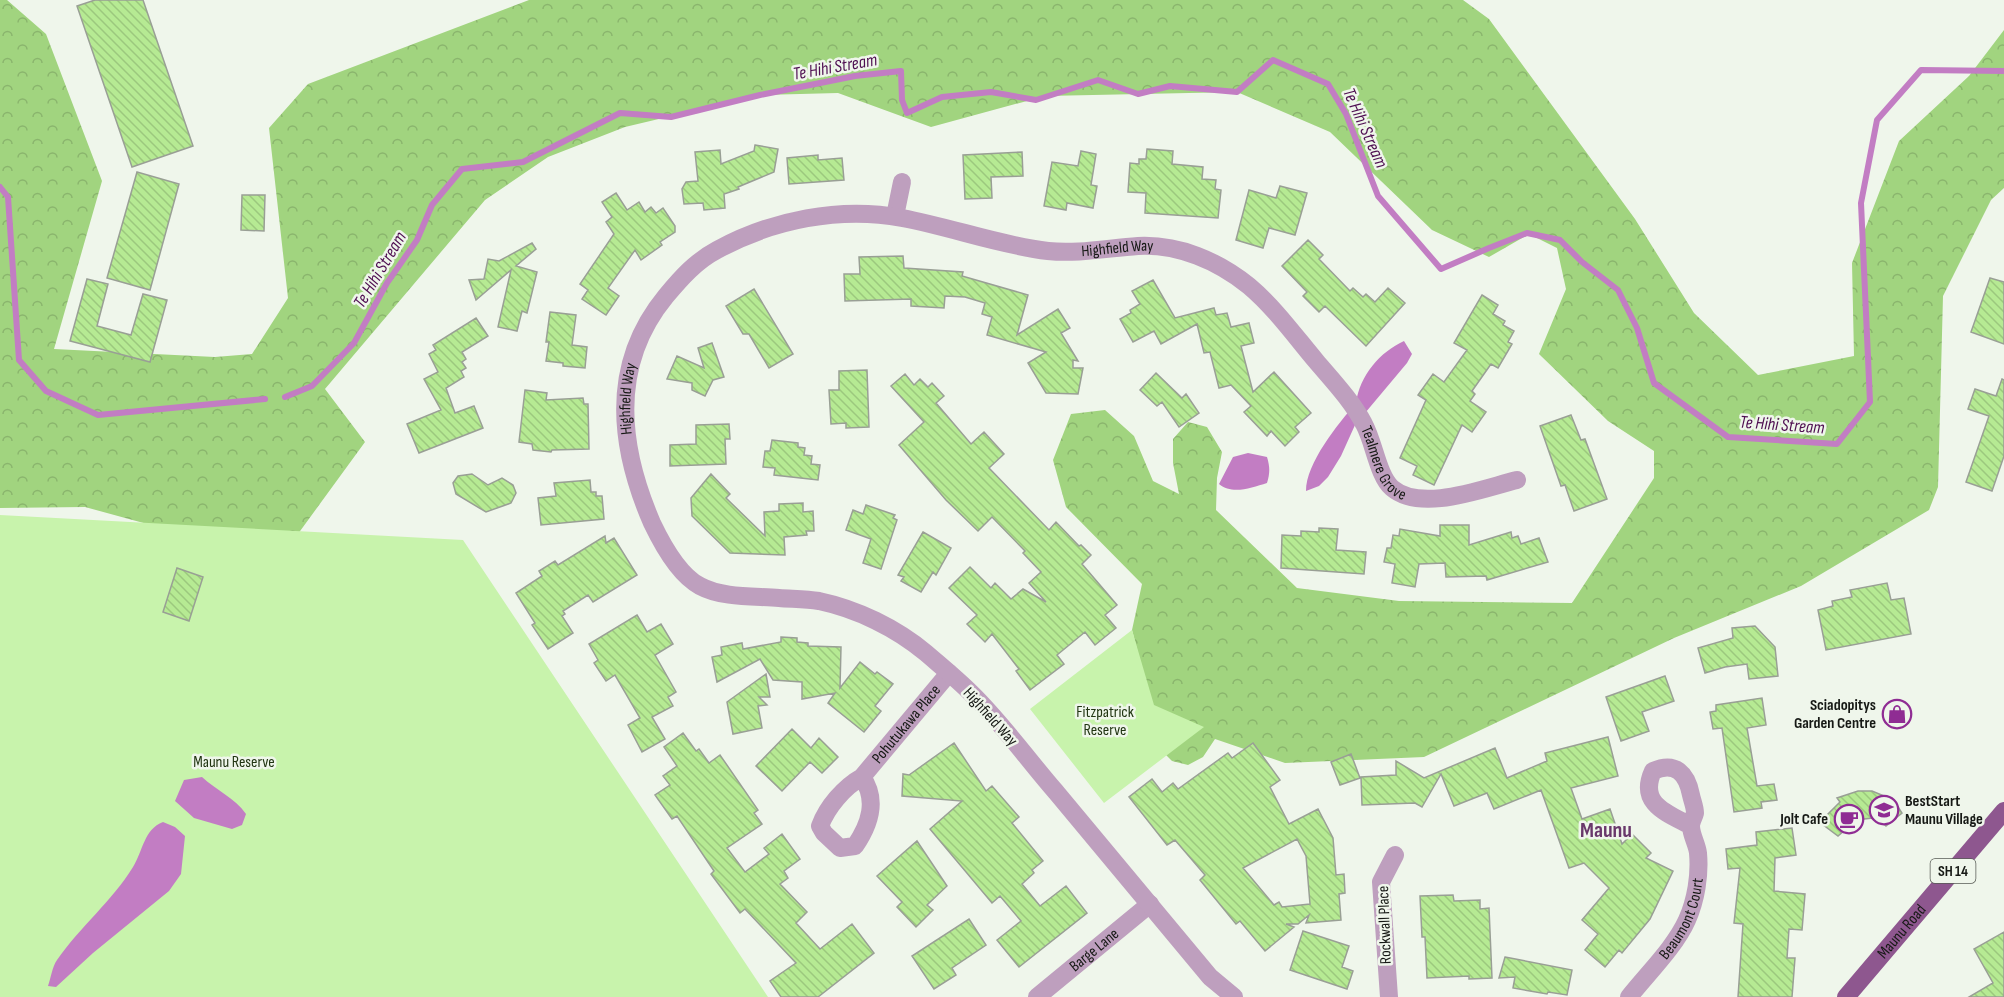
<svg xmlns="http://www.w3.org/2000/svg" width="2004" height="997" viewBox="0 0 2004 997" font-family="'Sofia Sans Condensed',sans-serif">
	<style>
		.forest { fill: url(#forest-crowns) }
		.park { fill: #c8f3ac }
		.water { fill: #c27dc3 }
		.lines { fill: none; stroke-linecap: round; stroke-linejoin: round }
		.stream { stroke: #c27dc3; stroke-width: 6 }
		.building { fill: url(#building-back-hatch); stroke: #999f95; stroke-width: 1.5; fill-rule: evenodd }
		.street { stroke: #be9fbe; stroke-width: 18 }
		.primary { stroke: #8e578f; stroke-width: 18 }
		.labels { text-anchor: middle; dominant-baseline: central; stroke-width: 5; stroke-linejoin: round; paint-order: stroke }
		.shield { fill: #eff6eb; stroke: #575b55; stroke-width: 1.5 }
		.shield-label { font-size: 15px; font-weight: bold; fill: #161915 }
		.street-label { font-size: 16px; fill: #161915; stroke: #eff6eb }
		.poi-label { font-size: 16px; font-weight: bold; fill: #161915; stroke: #eff6eb; text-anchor: end }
		.park-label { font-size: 16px; fill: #213512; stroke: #eff6eb }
		.water-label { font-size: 18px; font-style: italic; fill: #4e0e51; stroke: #eff6eb }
		.district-label { font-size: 22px; font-weight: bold; fill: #69386b; stroke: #eff6eb }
	</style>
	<defs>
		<pattern id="forest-crowns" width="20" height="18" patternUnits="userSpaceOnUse" patternTransform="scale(1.5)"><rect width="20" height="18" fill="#a1d47f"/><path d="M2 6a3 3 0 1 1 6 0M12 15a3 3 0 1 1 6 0" fill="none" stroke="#8ab56d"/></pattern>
		<pattern id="building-back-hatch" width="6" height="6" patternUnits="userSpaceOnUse" patternTransform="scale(1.5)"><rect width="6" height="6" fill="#b6ea93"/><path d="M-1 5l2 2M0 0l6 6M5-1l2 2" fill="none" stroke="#9cc87e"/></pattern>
	</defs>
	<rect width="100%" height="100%" fill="#eff6eb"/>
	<path class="forest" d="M0,0h7l39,34 56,147 -48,168 161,8 37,-3 36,-56 -19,-170 39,-44 221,-84h934l26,19 146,200 59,94 64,62 96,-19 -2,-93 47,-122 70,-65 35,-46v158l-13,12 -48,96 -5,191 -9,23 -128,76 -127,52 -250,119 -139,6 -70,-24 -12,18 -15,8 -16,-4 -8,-8 -32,-123 10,-46 -76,-77 -13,-47 18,-46 34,-4 29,26 19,45 26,13 -6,-31v-24l15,-17 19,5 15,25 -5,26 -1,32 81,78 102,13 173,2 82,-125v-27l-46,-30 -69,-67 27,-65 -9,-41 -28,-14 -40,23 -57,-27 -102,-98 -93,-40 -192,4 -114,31 -93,-34 -78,2 -135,32 -77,30 -63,43 -160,189 40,53 -78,107 -19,8 -183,-50 -85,1z"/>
	<path class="park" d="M0,515l463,25 305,457h-768z
		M1132,630l22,75 50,22 -100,76 -74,-94z"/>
	<path class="water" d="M1404,341l8,13 -5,9 -52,62 -14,31 -13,21 -9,9 -13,5c0,-28 32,-67 50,-88 4,-28 24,-51 48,-62z
		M1248,453l19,4c3,10 3,16 0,26 -16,5 -35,12 -48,1l14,-27z
		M202,777c14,13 33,21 44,37l-4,11 -10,4 -38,-11 -19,-17 9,-21z
		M163,822l12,5 10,9 -4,38 -12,17 -76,62 -37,34 -8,-1c3,-8 4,-19 9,-26 23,-33 55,-59 76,-93 10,-16 11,-38 30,-45z"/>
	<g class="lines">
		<path class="stream" d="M0,187l8,10 11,163 27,31 52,24 167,-16
			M285,397l27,-11 42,-43 33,-60 30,-43 15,-35 30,-36 61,-7 97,-49 51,4 89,-22 95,-19 46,-5 1,29 5,13 35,-16 49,-5 45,8 62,-20 40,14 32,-8 67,6 36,-32 55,24 18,30 32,82 63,73 48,-21 38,-15 33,7 22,22 36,28 19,38 17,55 74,54 109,7 33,-42 -9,-199 16,-83 44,-50 83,1"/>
	</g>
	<path class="building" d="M95,0h48l50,146 -61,21 -55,-161z
		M755,145l23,4 -4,23 -36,15 1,2 -15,5 1,14 -21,2 -1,-7 -19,1 -2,-15 4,-7 12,-1 -3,-29 25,-2 1,14 33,-13z
		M1147,149l26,2 -1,13 31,3 -1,12 14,1 -1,9 6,1 -3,28 -73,-5 1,-20 -18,-1 2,-29 9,1v-5h7z
		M1081,151l15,3 -5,31 6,1 -4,22 -26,-5 -1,7 -22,-4 8,-44 26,4z
		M1022,152l1,24 -32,1 1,21 -27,1 -2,-44z
		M818,155v5l24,-2 2,22 -55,4 -2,-26z
		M137,172l42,12 -29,106 -43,-12z
		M1280,186l27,7 -12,42 -26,-7 -6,20 -27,-8 13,-50 27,8z
		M616,193l11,17 12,-8 6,10 6,-5 5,6 7,-5 12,18v6l-15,10 2,3 -21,15 -6,-10 -27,38 11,8 -13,19 -24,-16 6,-9 -8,-6 34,-50 -8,-12 6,-5 -10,-15z
		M242,195h23l-1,36 -23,-1z
		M1308,240l15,15 -4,4 31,32 3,-3 10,9 3,-3 9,8 13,-14 17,15 -39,43 -41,-40 -6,6 -16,-16 4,-4 -25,-26z
		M532,243l4,6 -20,17 21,6 -10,41 -5,-2 -5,20 -19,-4 13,-57 -35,30 -7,-20 15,-1 4,-20 11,2z
		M903,256l1,12 59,4 -1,4 66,19 -11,40 41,-26 12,19 -9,5 17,28 -5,-1v8h10l-5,26 -32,-1 -18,-30 18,-11 -59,-17 5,-18 -10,-3 3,-11 -20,-6 -20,-1 -1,12 -33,-2v-7l-66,2 -1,-27h16l-1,-17z
		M1990,278l14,4v62l-33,-12z
		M87,279l21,5 -11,42 34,9 12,-41 24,6 -17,62 -80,-21z
		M1153,280l22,38 39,-10 2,7 11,-2 4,14 18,-4 5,20 -13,3 12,46 21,-20 37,41 -16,14 4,5 -14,14 -14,-15 -4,5 -23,-24 7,-6 -20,-21 -12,3 -9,-36 -6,1 -7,-29 -36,20 -7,-13 -21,11 -13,-23 11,-6 -1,-3 10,-6 -8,-13z
		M754,289l39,65 -24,14 -20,-34h-6l-17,-28z
		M1482,295l16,10 -5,9 12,7 -2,4 11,6 -6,11 4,2 -14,24 -7,-4 -19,27 3,3 -5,7 16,11 -14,20 -10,-7 -28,60 -21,-10 4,-9 -17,-8 26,-58 -8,-5 15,-21 11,8 23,-32 -13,-7z
		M550,312l26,3 -4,30 15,2 -2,21 -22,-2v-3l-17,-2 3,-19h-3z
		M476,318l12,18 -26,16 4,7 -4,3 4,6 -5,3 3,6 -18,11 9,25 19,-7 9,22 -64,25 -12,-29 34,-14 -17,-31 14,-7 -9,-18 7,-4 -3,-5z
		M712,343l12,34 -11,3 -8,16 -13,-6v-7l-25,-4 10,-23 27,12 -6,-20z
		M867,370l2,57 -23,1v-5l-15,1 -2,-34h10v-19z
		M1156,373l26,25 4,-4 13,19 -20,14 -17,-25 -5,4 -17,-16z
		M905,374l9,11 6,-6 8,8 4,-4 12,13 -8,7 35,41 13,-12 20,22 -15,14 60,62 7,-8 23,24 2,-1 10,10 -9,9 35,41 -12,10 11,13 -21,17 -10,-13 -28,23 7,9 -34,26 -14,-19 3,-2 -27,-35 -7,8 -18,-18 10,-9 -28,-27 21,-21 21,21 4,-5 16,16 12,-10 23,13 -17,-19 12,-11 -18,-19 2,-2 -33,-34 -14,14 -32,-31 -47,-55 25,-23 -33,-36z
		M2002,379l2,1v76l-12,35 -26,-9 23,-66 -21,-7 7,-20 21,7z
		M525,390l22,3 -1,7 37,-2 1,6h4l1,45 -37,1 -1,2 -18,-2 -1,-6 -13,-2z
		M1571,415l10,25 4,-1 22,60 -33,12 -9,-26 -4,1 -21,-60z
		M729,424l1,15h-5l1,25 -56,2v-21l26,-1v-19z
		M772,440l26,3v4l7,1 -1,7 8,1 -1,8 9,1 -2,15 -44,-5 1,-7 -12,-1 2,-16h5z
		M472,474l16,11 14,-7 11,7 3,8 -5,10 -25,9 -30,-18 -3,-11 5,-7z
		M711,474l19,20 -4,4 39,38 -1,-24 15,-1v-7l24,-1v9l10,-1 1,20h-8l1,4 -23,2 1,18 -55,-2 -38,-37 -1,-18z
		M590,480l1,12h5v4h6l2,23 -63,6 -3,-27 18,-2 -2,-13z
		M866,505l29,10 -2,3 4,2 -16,49 -18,-6 8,-24 -25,-9 7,-20 10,4z
		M1440,525h29v20l42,-13 1,6 6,-2 3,8 18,-6 9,24 -61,18 -1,-4 -40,1 -1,-14 -26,1 -4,23 -23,-4 3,-19 -11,-2 3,-14h4l2,-13 6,1 1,-7 40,7z
		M1319,528l19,1 -2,21 30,2 -2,22 -83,-6 1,-33 19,1v-5l18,1z
		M923,532l28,16 -15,27 -3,-3 -12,20 -20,-11 3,-4 -6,-2z
		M605,536l1,7 8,-5 23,37 -44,27 -5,-7 -25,16 2,3 -3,2 11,17 -25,16 -16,-24 3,-2 -19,-30 26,-17 -3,-5 16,-10 3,4z
		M177,568l26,9 -14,44 -26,-9z
		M1887,583l4,17 13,-2 7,36 -85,16 -8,-40 15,-4 -1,-5 20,-4 -2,-7z
		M637,615l10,17 14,-8 12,20 -18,11 21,37 -8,5 5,9 -21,11 13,22 -23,13 -14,-27 12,-7 -25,-43 -9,6 -12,-18 4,-3 -9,-16z
		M1755,626l20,21 3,29 -29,3 -2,-15 -22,3 -20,6 -7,-25 35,-10 -1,-10z
		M781,637l16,1v4l11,1v3l33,1 -1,41 20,-26 15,12 2,-2 16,12 -18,22 6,5 -17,21 -36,-29 7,-10 -33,6v-17l-29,-2 -13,-21 -43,23 -5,-25 10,-2 -1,-8 21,-4 1,6 38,-7z
		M766,674l4,23h-11l8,8 -9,1 4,22 -29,6 -6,-32z
		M1665,676l9,25 -32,11 7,19 -28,10 -15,-44z
		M1762,698l4,27 -19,3 10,58 17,-2 3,16 -16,2 1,6 -28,4 -12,-84 -9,1 -3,-17 6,-1v-6z
		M792,729l19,19 8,-10 19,19 -16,16 -12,-11 -28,29 -26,-25z
		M683,733l13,18 3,-2 10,14 11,-8 38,55 -4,3 8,11 -35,24 18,24 24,-18 -5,-6 18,-14 18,25 -16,12 4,7 -8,6 27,28 -11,11 24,26 32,-25 22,29 -56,44h-37l-11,-16 26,-18 -51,-54 -5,4 -29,-39 3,-3 -37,-55 -5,3 -17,-24 15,-10 -7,-9 14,-10 -13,-19z
		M1608,737l10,39 -47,12 11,31 28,-10 12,35 10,-10 19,19 -5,5 27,13 -23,48 -28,34 -3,-3 -14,17 -20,-17 13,-16 -16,-14 27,-32 -25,-25 -15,5 -28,-78 -47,19 -7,-16 -33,13 -13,-32 -19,33 -7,-4 -53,2 -1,-28 35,-2v-14l28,17 71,-30 12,30 40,-17 -2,-8z
		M954,743l32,48 6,-5 27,31 -7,6 31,38 -11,9 2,3 -12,11 18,22 26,-20 21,27 -68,54 -22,-27 24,-19 -21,-25 -8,7 -62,-74 32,-28 -60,-5 1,-22 6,1z
		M1253,743l27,37 -10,7 19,37 29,-15 15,29 3,37 8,-1 1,19 -6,1 2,26 -35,3 3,-8 -11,9h-12l8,3 -29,24 -25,-30 -4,3 -36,-44 5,-5 -30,-35 -8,5 -38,-48 23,-18 10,13 11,-9 5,6 50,-36 4,5zM1297,839l9,17 4,48 -28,3 -3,-5 -5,3 -31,-37z
		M1351,754l9,24 -20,7 -9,-23z
		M1858,791h14l12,5 11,6 7,11 -16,13 -5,-5 -8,-3 -9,1 -11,4 -15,13 -16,-12 5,-9 13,-13 -3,-4z
		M1792,828l4,27 -21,3 -1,33 31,3 -3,36 -13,-1 -2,29h8l-3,39h-54l5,-73 -9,-1 6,-55 -12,1 -2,-20 31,-4 -1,-13z
		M917,841l30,45 -20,19 6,5 -17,17 -19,-20 5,-5 -25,-26z
		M1453,895l1,6 26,-1v9l9,-1 3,70 -23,1v-3l-42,2 -2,-41h-3l-2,-41z
		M969,919l17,26 -34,23 4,7 -22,14 -22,-33z
		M1303,931l46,15 -7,21 11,4 -6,18 -57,-19z
		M2004,932v65h-35l24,-14 -19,-34z
		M1505,957l67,13 -5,25 -19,-3 -1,2 -34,-6 2,-11 -16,1z"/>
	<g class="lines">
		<g class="street">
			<path d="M895,216l7,-34"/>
			<path id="s1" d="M862,777c16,23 8,47 -7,69l-15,2 -16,-15 -4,-7c7,-19 24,-39 42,-49l87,-104"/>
			<path id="s2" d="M1037,997l113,-93"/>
			<path id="s3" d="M1234,997l-24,-20c-51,-62 -103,-123 -154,-185 -28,-32 -54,-69 -85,-99 -14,-14 -30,-27 -45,-40 -30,-25 -69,-44 -107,-52 -13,-2 -27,-2 -40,-3 -25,-2 -57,0 -79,-12 -21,-11 -38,-42 -48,-63 -33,-76 -43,-158 14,-227 15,-18 30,-35 51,-46 55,-30 123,-44 185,-32 49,9 96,27 146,33 30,3 60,-3 90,-5 41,-2 80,15 111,40 25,21 46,50 67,75 17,20 36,40 48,63 10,18 14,52 28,64 29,25 92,0 125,-8"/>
			<path d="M1389,997l-8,-115 14,-27"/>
			<path id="s4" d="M1629,997c18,-23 46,-50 58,-77 9,-20 13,-45 11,-67 -1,-9 -7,-18 -7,-27 0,-4 3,-9 4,-13 0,-6 -3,-13 -4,-18 -4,-21 -15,-34 -38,-24 -15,33 14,42 38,55"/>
		</g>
		<path class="primary" id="s5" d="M1846,997l158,-186"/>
	</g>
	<defs>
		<g id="shop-ring" transform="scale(1.5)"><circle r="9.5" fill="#eff6eb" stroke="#8f2c93" stroke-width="1.5"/><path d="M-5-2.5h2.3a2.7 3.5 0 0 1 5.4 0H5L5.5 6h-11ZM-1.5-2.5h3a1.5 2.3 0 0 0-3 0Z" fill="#8f2c93"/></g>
		<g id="school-ring" transform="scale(1.5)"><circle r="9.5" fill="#eff6eb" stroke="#8f2c93" stroke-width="1.5"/><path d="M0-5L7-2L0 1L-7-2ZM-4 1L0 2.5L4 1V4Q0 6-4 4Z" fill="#8f2c93"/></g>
		<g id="cafe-ring" transform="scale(1.5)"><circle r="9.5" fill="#eff6eb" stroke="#8f2c93" stroke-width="1.5"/><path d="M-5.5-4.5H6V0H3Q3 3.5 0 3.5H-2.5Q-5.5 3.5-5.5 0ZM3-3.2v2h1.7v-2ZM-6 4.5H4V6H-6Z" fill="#8f2c93"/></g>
	</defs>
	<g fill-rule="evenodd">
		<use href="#shop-ring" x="1897" y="714"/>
		<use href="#school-ring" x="1884" y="810"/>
		<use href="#cafe-ring" x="1849" y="819"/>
	</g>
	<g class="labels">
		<rect class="shield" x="1930.5" y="859" width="45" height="24" rx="4.5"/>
		<g class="shield-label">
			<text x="1953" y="871">SH 14</text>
		</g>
		<g class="street-label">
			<text stroke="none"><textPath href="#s3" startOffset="1504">Highfield Way</textPath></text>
			<text stroke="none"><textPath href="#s3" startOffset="912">Highfield Way</textPath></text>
			<text stroke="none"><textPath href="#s3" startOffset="1870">Tealmere Grove</textPath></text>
			<text transform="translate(990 717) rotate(48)">Highfield Way</text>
			<text stroke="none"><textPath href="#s1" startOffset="254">Pohutukawa Place</textPath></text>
			<text stroke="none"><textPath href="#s4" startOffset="96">Beaumont Court</textPath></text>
			<text transform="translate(1385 925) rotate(-92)">Rockwall Place</text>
			<text stroke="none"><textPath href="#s5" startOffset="86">Maunu Road</textPath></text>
			<text stroke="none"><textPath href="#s2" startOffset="74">Barge Lane</textPath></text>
		</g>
		<g class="poi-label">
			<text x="1876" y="705">Sciadopitys<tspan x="1876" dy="18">Garden Centre</tspan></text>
			<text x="1905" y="801" text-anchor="start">BestStart<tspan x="1905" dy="18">Maunu Village</tspan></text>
			<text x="1828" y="819">Jolt Cafe</text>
		</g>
		<g class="park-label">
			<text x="1105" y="712">Fitzpatrick<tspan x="1105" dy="18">Reserve</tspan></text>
			<text x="234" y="762">Maunu Reserve</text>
		</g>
		<g class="water-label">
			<text transform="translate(835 67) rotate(-10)">Te Hihi Stream</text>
			<text transform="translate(1365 128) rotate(66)">Te Hihi Stream</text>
			<text transform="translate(380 270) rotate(-59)">Te Hihi Stream</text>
			<text transform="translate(1782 425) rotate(4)">Te Hihi Stream</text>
		</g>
		<g class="district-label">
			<text x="1606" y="830">Maunu</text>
		</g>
	</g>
</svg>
